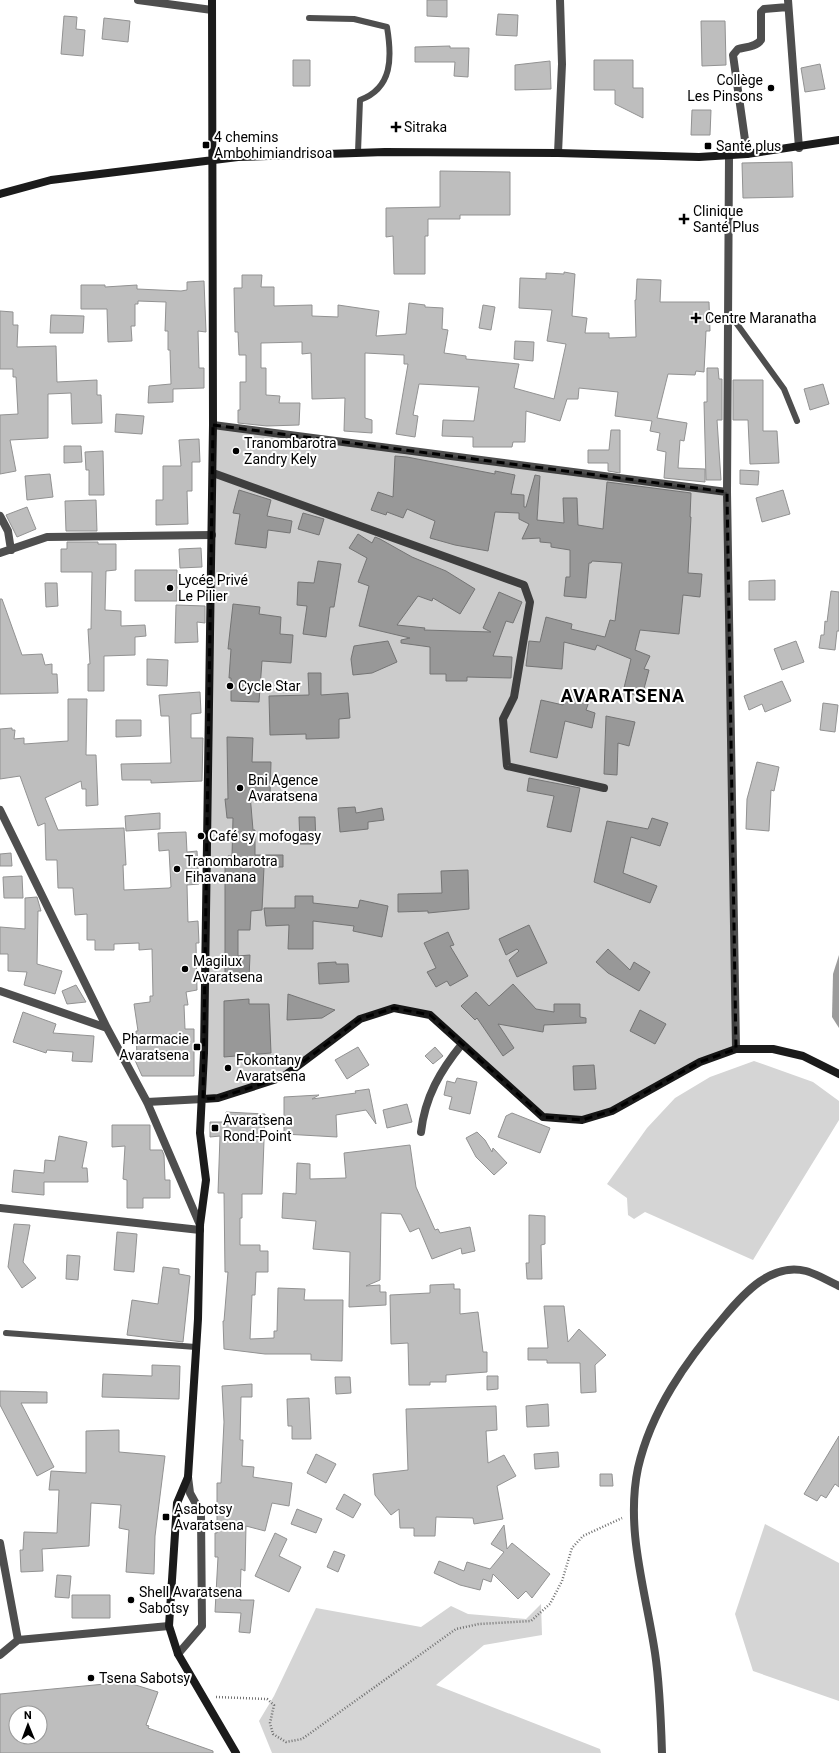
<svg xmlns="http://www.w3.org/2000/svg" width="839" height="1753" viewBox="0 0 839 1753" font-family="Roboto,sans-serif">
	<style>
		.green { fill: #d5d5d5 }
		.water { fill: #9c9c9c }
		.building { fill: #bebebe; stroke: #929292; fill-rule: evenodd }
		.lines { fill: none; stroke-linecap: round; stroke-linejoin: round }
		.path { stroke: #707070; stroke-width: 2.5; stroke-dasharray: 1 2; stroke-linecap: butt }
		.lane { stroke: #4e4e4e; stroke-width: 6 }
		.street { stroke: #4e4e4e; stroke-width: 8 }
		.secondary { stroke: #1b1b1b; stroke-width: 8 }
		.marked { fill: #000; fill-opacity: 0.2; stroke: #000; stroke-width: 3; stroke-dasharray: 8 5; stroke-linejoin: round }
		.poi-dot { fill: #000; stroke: #fff; stroke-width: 1.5 }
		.labels { text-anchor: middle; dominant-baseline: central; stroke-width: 4; stroke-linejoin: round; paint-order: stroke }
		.poi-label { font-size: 14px; fill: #000; stroke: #fff; text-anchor: start }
		.district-label { font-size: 18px; font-weight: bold; letter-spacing: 1px; fill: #000; stroke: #fff }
	</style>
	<rect width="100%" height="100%" fill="#fff"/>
	<path class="green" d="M754,1061l59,21 26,19v19l-86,140 -108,-48 -11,7 -6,-4 -1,-17 -20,-14 40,-56 28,-30 35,-21z
		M765,1524l74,39v138l-86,-30 -18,-57z
		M541,1604l1,31 -58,10 -48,40 164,64 1,4h-329l-13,-32 15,-25 42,-88 105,19 30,-21 17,8 58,5z"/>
	<path class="water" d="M839,955v73l-7,-11 1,-43z"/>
	<path class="building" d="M427,0h20v17l-20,-1z
		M498,14l20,1 -1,21 -21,-1z
		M64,16l13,1 -1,12 9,1 -2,26 -22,-2z
		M104,18l26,3 -2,21 -26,-3z
		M701,21h24l1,44 -24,1z
		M450,46v2h19l-1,29 -14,-1 1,-14h-40v-15z
		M293,60h17v26h-17z
		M594,60h39v28h10v30l-28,-14v-14h-21z
		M550,61l1,28 -36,1v-25z
		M820,64l5,25 -20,3 -4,-24z
		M692,110h19l-1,25h-19z
		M792,162l1,35 -50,1 -1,-35z
		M440,171l70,1v43h-50v4h-32v17h-3v38h-31l-1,-38 -7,1v-29l54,-1z
		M564,272l11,2 -3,42 15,2 -2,15h24v5l27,-1 -1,-37h1l1,-21 24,1 -1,22h49l1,29h-4l-2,41 -8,-1 -1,4 -27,-1 -11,44 30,5 -3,18 -4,-1 -2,28 27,1v13l-41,-4 2,-26 -9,-2 3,-17 -10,-2 2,-10 -37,-5 3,-24 -39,-4 -1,11h-11l-7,22 -34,-10 -1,31h-12l-1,5h-39v-10l-31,-1 1,-16 31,1 5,-34 -60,-3 -6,31 5,1 -3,21 -19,-3 12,-70h-4v-9l-39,-2v65l7,2v13l-28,-2 1,-33 -33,1 -1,-46 -9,1v-12l-41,1v25h5v27l14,1 -1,7h21l-1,22 -32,1 -29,-3v-13h2v-28h6v-27h-7l-1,-23h-3l-1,-44h8v-13h20l-1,12h13v19l38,-1v11l26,1v-12l41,6 -3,25 30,-2 3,-31 16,2v2l18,1 -1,21 6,1 -4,23 22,3v3l53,5 -5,24 40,11 12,-55 -19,-3 5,-31 -33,-2 1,-30 26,1v-6l18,1z
		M204,281l2,51 -8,-1 1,37h5v20l-31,1v13l-25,1 1,-17 22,-2 -1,-34h-2v-19h-3l1,-29 -28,-1v3h-3v22h-4l1,15 -24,1 -1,-33h-26v-24h24v2l32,-2v4l44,2 6,-1v-8z
		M483,305l12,2 -4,23 -12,-2z
		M0,311l13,1v13h5l-1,22 39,-1 1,36 40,-2v15h4l1,28 -30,1 -1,-31 -23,1v44l-38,2 6,31 -16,3v-59l18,-1 -2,-37h-3v-8h-13z
		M51,315l33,1 -1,17h-33z
		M515,341l19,1 -1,19 -19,-2z
		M707,368h11l1,11h3v41h-5l4,60h-15l-2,-78h3z
		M733,380h30v51h14l2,32 -29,1 -2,-44h-15z
		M823,384l6,20 -19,6 -6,-21z
		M116,414l28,2 -2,18 -27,-2z
		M611,430h9v43l-12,-2v-8h-20v-13h21z
		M199,439l1,23h-8v29h-5l1,33 -32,1v-25h7v-34h18l-2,-26z
		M64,446h17l1,16 -18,1z
		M103,451l1,44h-15v-25h-3l-1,-18z
		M395,456l12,1 88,17v-3l20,4 -4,19 13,1v12h2l9,-32 5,1 -3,44 27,3 -1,-25h14l1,27 25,4 4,-47 84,11 -1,24h1l-3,56 14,1 -2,23 -17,-2 -4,39 -39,-4 -5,20 15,6 -6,13 5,1 -7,26 -19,-4 8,-33 -34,-14 -2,5 -31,-8 -2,27 -36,-3 3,-25 11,1 6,-25 26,7 -1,5 34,8 5,-17 5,1 7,-58 -30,-2 -1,2h-2l-3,35 -22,-2 2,-19h4v-27l-19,-3v-4l-11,-1v-4l-18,1 7,-15 -10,-5v-6l-24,-1 -7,39 -33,-6 -25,-7 5,-17 -28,-12 -4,9 -16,-6 -1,3 -15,-5 7,-18 15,5z
		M740,470l19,1 -1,14 -18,-1z
		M50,474l3,23 -26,3 -2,-24z
		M239,490l32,10 -4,16 25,5 -2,12 -22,-3 -2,18 -31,-4 5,-30 -7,-1z
		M783,490l7,24 -28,8 -6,-24z
		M96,500l1,31h-31l-1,-30z
		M27,507l9,22 -19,8 -11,-22z
		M303,513l21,6 -5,16 -21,-6z
		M358,534l14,9 3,-6 5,2 32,18 34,14 29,18 -15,25 -27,-16 -1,3 -14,-5 -21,29 28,3 -1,2 67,2 -8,-4 16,-36 23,10 -9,21 -7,-2 -13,35 19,1 -1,21 -44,-1v4h-21v-7h-16v-27l-29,-4v-3l9,-2 -51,-12 10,-40 -11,-4 9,-24 -18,-10z
		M67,542h31v2h18v26l-10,1 -1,39 16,1v15l24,-1 1,11 -11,1v18l-31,1v35h-16v-27h2l-2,-35h3l1,-57h-31v-23h6z
		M201,548l1,19 -22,1 -1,-19z
		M318,561l23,3 -7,43h-4l-4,30 -23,-3 4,-28 -10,-1 1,-23 16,1z
		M135,570h42v31h-42z
		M775,580v20h-26v-19z
		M45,583h12l1,23 -12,1z
		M831,591l8,1v39h-2l-2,19 -16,-2 2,-13h3l1,-14 2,1z
		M0,599h2l20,56 20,-1 3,11 7,-1v10h5l1,19 -58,1z
		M233,604l27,3 -1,7 22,3 -1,17 13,1 -2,28 -29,-2 -3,41 -28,-1v-23h-2l2,-29h-3z
		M176,605l29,1v17l-8,-1 1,20 -23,1z
		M388,641l9,21 -25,11 -19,2 -2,-16 3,-13z
		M796,641l8,21 -22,8 -8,-21z
		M147,659l21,1 -1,26 -20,-1z
		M308,673h13v22l27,-2 2,25 -11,1v19l-33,1v-5l-36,1 -1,-39 40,-1z
		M782,681l9,20 -26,11 -3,-8 -13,6 -5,-14z
		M568,689l23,7 -5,14 9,3 -3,15 -27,-7 -8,37 -27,-6 11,-52 22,5z
		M200,692l1,21 -10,1v24h12l-1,43 -51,2v-3h-29l-1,-16 50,-1 -2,-47h-8l-2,-21z
		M68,699h19l-1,56h10l2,50 -12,1v-17h-4l-1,-8 -36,17 13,32 66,-2 2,37h-3l1,25 45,-2 2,-1 -2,-37 -10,1 -1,-18 28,-1 1,20 10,-1 2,33 -12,1 1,37 10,-1 1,22h-3l1,47 -11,2 2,13h-4l1,24h9v47h-52l-8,-18 3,-2 -1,-25h2l-4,-27 16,-2v-6h3l-1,-47 -13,1v-7l-25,1v6h-19v-10h-8v-26l-12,1 -2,-27h-15l-1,-28h-11l-1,-37 -7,3 -18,-50 -20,3v-50l12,-1v2h3l-1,9 10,-1v6l44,-3z
		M823,703l15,2 -3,27 -15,-2z
		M606,716l29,6 -6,24 -11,-3 -1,32 -13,-1z
		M116,720h25v16l-25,1z
		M227,737l26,1 -1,24h19l-1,32h-20l3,36h2v25h28v12h-19l-2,43 -11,1 -1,19h-12v26l12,-1 -1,23 -24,5v-116h3v-11h4l1,-38h-6l-2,-19h3z
		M757,762l22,5 -5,24 -3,-1 -2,41 -23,-2 1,-30z
		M529,778l51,10 -9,44 -24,-5 7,-31 -27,-5z
		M355,807l1,6 26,-5 2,12 -16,2v7l-28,3 -2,-24z
		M160,813v16l-34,2 -1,-15z
		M299,817h16l1,27h-16z
		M652,818l16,5 -8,23 -29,-9 -8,36 34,13 -7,17 -56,-21 13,-61 41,8z
		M11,853l1,13h-12v-12z
		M468,870l1,39 -41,4v-2l-30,1v-18l44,-1 -1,-22z
		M22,876l1,22h-19l-1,-21z
		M295,896h18v7l45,5 2,-8 28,6 -6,31 -29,-6 1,-5 -41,-5v28h-25l1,-24 -23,1 -2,-18h31z
		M37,897l4,14h-3l-1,53 25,7 -7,23 -31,-9 3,-13 -19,-1v-17h-8v-27l25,2v-31z
		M529,925l18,38 -30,14 -8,-17 10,-9 -2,-2 -11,6 -7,-16z
		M448,932l6,13 -4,1 18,30 -18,10 -3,-5 -11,6 -9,-15 9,-4 -12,-25z
		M608,949l22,21 4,-8 16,10 -11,19 -31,-18 -12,-11z
		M336,962v2h12l1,18 -30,2 -1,-21z
		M513,984l23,25 18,3v-8h26v13l6,1v5l-42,2 -1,7 -45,-8 16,24 -11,8 -26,-38 -2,2 -14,-14 15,-14 13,14z
		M76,985l10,17 -19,2 -5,-13z
		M288,994l47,16 -13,8 -35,2z
		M249,999v5h20l2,49 -47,4v-56z
		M640,1010l26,14 -11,20 -25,-13z
		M23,1012l33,12 -3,9 41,3 -2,26 -20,-1 1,-9 -26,-2 -1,3 -33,-11z
		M358,1047l11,18 -22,14 -12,-19z
		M435,1047l8,9 -10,8 -8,-8z
		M594,1065l2,24 -22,1 -1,-24z
		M457,1078l20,4 -7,32 -21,-5 3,-12 -8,-2 3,-14 8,2z
		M369,1089l7,35 -10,-14 -30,5 1,22 -53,-3v-37l35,-2 -7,4 44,-6 -1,-2z
		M407,1104l5,18 -25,6 -4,-18z
		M226,1112l39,2 -3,80h-20v24h-2v27h20v6h8v21h-12l-1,23h-3l-2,44 24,-1v-7h3l1,-43 27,1 -1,11h39l-1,61 -31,-1v-6h-46l-41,-5 -1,-28h1l4,-49h-3l-1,-79h-6l2,-57 -10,1v-15h15z
		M512,1113l38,15 -10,25 -42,-16 8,-21z
		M112,1125h38v25h12l2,5 1,25h5v18h-27v10h-16v-28l-4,-1 2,-33 -13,1z
		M477,1132l8,8 7,12 1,-4 14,15 -13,12 -18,-18 -10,-19z
		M59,1136l28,6 -5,26h5l1,14h-44v13l-32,-3 2,-22 30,3 1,-13 10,1z
		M410,1145l6,42 19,43 3,-1 2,4 30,-6 5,24 -13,3 -1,-6 -29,11 -13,-31 -9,4 -9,-18 -20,-1 -1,67 -14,6 14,-1v7h6v13l-37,2 1,-55 -37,-3 3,-28 -34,-3 1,-25 13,1 1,-31 13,1v15l36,-1 -2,-25z
		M529,1215l16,1v28l-4,1 1,34h-15l-1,-16h3z
		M14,1224l16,1 -7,37 13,16 -14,10 -14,-21z
		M117,1232l20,2 -3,38 -20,-2z
		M67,1255l13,1 -2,24 -12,-1z
		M163,1267l16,2v5l11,2 -7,66 -56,-7 5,-35 26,4z
		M454,1284v5h6v25l18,-2 5,40h4v20l-41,3v7h-16v3h-21l-1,-42 -17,1 -1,-49 40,-2v-8z
		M544,1306h20l4,36 11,-13 27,26 -11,10 1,27 -15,1 -1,-30h-33v-3h-19v-12h20z
		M152,1365l28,1 -1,33 -77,-2 1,-23 49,2z
		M487,1376h11v13l-11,1z
		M335,1377h15l1,16 -15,1z
		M252,1384v13h-11l-1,43h3l-1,26 12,1 -1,10 39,6 -3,23 -17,-3 -7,28 -19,-5 -1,45 -4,-2 -1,31h14l-4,33 -11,-1 2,-19 -26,-1 3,-55h-3v-24h2v-50h4l3,-61 -2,-36z
		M0,1391l47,1v11h-26l33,64 -17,9 -37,-71z
		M309,1398l2,41h-19v-13h-4l-1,-27z
		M548,1404l1,22 -22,1 -1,-21z
		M496,1406l1,24 -11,1 2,32 16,-8 12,21 -19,10 6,33 -29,5 -1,-6 -37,-1 -1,19h-21v-8h-14l-1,-19 -8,6 -16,-20 -2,-21 35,-4 -2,-61z
		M119,1430v22l46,4 -10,80 -1,38 -28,-2 3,-42 -10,-2 2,-23 -30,-2 -2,43 -47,3 1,22 -22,1 -1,-22h3l1,-18 33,1 2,-43h-10l2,-19 35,2v-42z
		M839,1436v51l-4,-3 -9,14 -5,-3 -4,6 -13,-7z
		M558,1452l1,15 -24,2 -1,-15z
		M316,1454l20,10 -10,19 -19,-10z
		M600,1474h12l1,12h-13z
		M344,1494l17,10 -8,14 -17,-9z
		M297,1509l25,10 -6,14 -25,-9z
		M504,1525l3,24 5,-6 38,31 -18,24 -6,-7 -8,8 -25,-25 -2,8 -8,-3 -3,11 -20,-5 -26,-12 5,-12 25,10 3,-9 23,7 14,-17 -13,-8z
		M275,1533l12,6 -8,17 22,11 -12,25 -34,-16z
		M334,1551l11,4 -7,17 -11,-5z
		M57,1575l14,1 -2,22 -14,-1z
		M72,1595h38v23h-38z
		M126,1682l32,10 -12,33 3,1 -1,2 65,23v2h-213v-59zM16,1713h24v24h-24z"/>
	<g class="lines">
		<path class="path" d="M216,1697l51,2 7,6 -4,18 3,11 13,8 16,-3 154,-110 23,-5 52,-3 19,-17 12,-23 10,-33 11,-12 39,-18"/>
		<path class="lane" d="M309,18l45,1 33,8c5,30 6,61 -27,73l-2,52
			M729,313l55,76 13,32
			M6,1333l190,14"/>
		<path class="street" d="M138,0l74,10
			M788,0l11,148
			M558,153l4,-89 -2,-64
			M747,154l-14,-99 5,-6c7,-2 18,-2 23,-9v-28l3,-3 24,-2
			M729,156l-2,336 9,557
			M213,425l514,67
			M213,473l311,112 6,17 -16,95 -11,22 4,47 97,22
			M0,516l8,15 3,19
			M0,553l47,-16 165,-2
			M0,810l107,218 40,74 53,123
			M0,991l107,37
			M147,1102l56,-3
			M421,1132c4,-35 19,-61 41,-88
			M0,1208l200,22
			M0,1543l18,97
			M178,1654l24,-28 -1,-113 -11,-20 -2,-16
			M0,1655l18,-15 151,-14
			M662,1753c-1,-33 -2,-67 -7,-100 -9,-61 -30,-123 -17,-185 13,-57 48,-107 86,-151 20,-24 48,-55 82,-46 11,3 22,10 33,15"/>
		<path class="secondary" d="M212,0l1,425 -9,628 -4,80 6,47 -6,45 -2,94 -10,158 -11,26 -8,123 9,28 58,99
			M0,194l51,-14 187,-23 147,-5 173,1 141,4 48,-3 92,-14
			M203,1099l15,-1 65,-21 77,-58 34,-11 36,7 113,102 39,3 30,-9 88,-49 36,-13h37l30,7 36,18"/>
	</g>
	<path class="marked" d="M213,425l514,67 9,557 -36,13 -88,49 -30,9 -39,-3 -113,-102 -36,-7 -34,11 -77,58 -65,21 -15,1z"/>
	<g class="poi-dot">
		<circle cx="771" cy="88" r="4"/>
		<path d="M394 121h4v4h4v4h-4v4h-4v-4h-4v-4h4z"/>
		<rect x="202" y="141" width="8" height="8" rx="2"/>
		<rect x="704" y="142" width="8" height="8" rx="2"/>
		<path d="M682 213h4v4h4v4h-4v4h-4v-4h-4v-4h4z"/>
		<path d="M694 312h4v4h4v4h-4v4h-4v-4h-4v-4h4z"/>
		<circle cx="236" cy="451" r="4"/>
		<circle cx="170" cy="588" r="4"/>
		<circle cx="230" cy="686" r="4"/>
		<circle cx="240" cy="788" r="4"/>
		<circle cx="201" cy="836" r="4"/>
		<circle cx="177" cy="869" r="4"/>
		<circle cx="185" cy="969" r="4"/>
		<rect x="193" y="1043" width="8" height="8" rx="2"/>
		<circle cx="228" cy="1068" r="4"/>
		<rect x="211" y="1124" width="8" height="8" rx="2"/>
		<rect x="162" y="1513" width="8" height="8" rx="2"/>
		<circle cx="131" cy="1600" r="4"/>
		<circle cx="91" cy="1678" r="4"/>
	</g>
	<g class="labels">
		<g class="poi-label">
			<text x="763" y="80" text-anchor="end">Collège<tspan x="763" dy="16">Les Pinsons</tspan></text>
			<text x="404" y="127">Sitraka</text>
			<text x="214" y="137">4 chemins<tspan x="214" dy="16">Ambohimiandrisoa</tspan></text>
			<text x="716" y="146">Santé plus</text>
			<text x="693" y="211">Clinique<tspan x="693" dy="16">Santé Plus</tspan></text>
			<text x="705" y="318">Centre Maranatha</text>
			<text x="244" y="443">Tranombarotra<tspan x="244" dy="16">Zandry Kely</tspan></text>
			<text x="178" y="580">Lycée Privé<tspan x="178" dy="16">Le Pilier</tspan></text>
			<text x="238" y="686">Cycle Star</text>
			<text x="248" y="780">Bni Agence<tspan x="248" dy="16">Avaratsena</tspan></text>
			<text x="209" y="836">Café sy mofogasy</text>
			<text x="185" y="861">Tranombarotra<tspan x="185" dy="16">Fihavanana</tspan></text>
			<text x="193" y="961">Magilux<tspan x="193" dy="16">Avaratsena</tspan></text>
			<text x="189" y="1039" text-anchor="end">Pharmacie<tspan x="189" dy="16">Avaratsena</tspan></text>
			<text x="236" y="1060">Fokontany<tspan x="236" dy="16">Avaratsena</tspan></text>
			<text x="223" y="1120">Avaratsena<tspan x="223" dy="16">Rond-Point</tspan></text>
			<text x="174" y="1509">Asabotsy<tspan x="174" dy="16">Avaratsena</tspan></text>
			<text x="139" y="1592">Shell Avaratsena<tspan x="139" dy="16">Sabotsy</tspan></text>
			<text x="99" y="1678">Tsena Sabotsy</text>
		</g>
		<g class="district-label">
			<text x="623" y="695">AVARATSENA</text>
		</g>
	</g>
	<g transform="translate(28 1725) rotate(359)"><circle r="19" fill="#ffffff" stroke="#999999"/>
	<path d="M0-3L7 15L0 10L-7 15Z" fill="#000000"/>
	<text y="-6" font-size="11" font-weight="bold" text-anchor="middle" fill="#000000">N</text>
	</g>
</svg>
